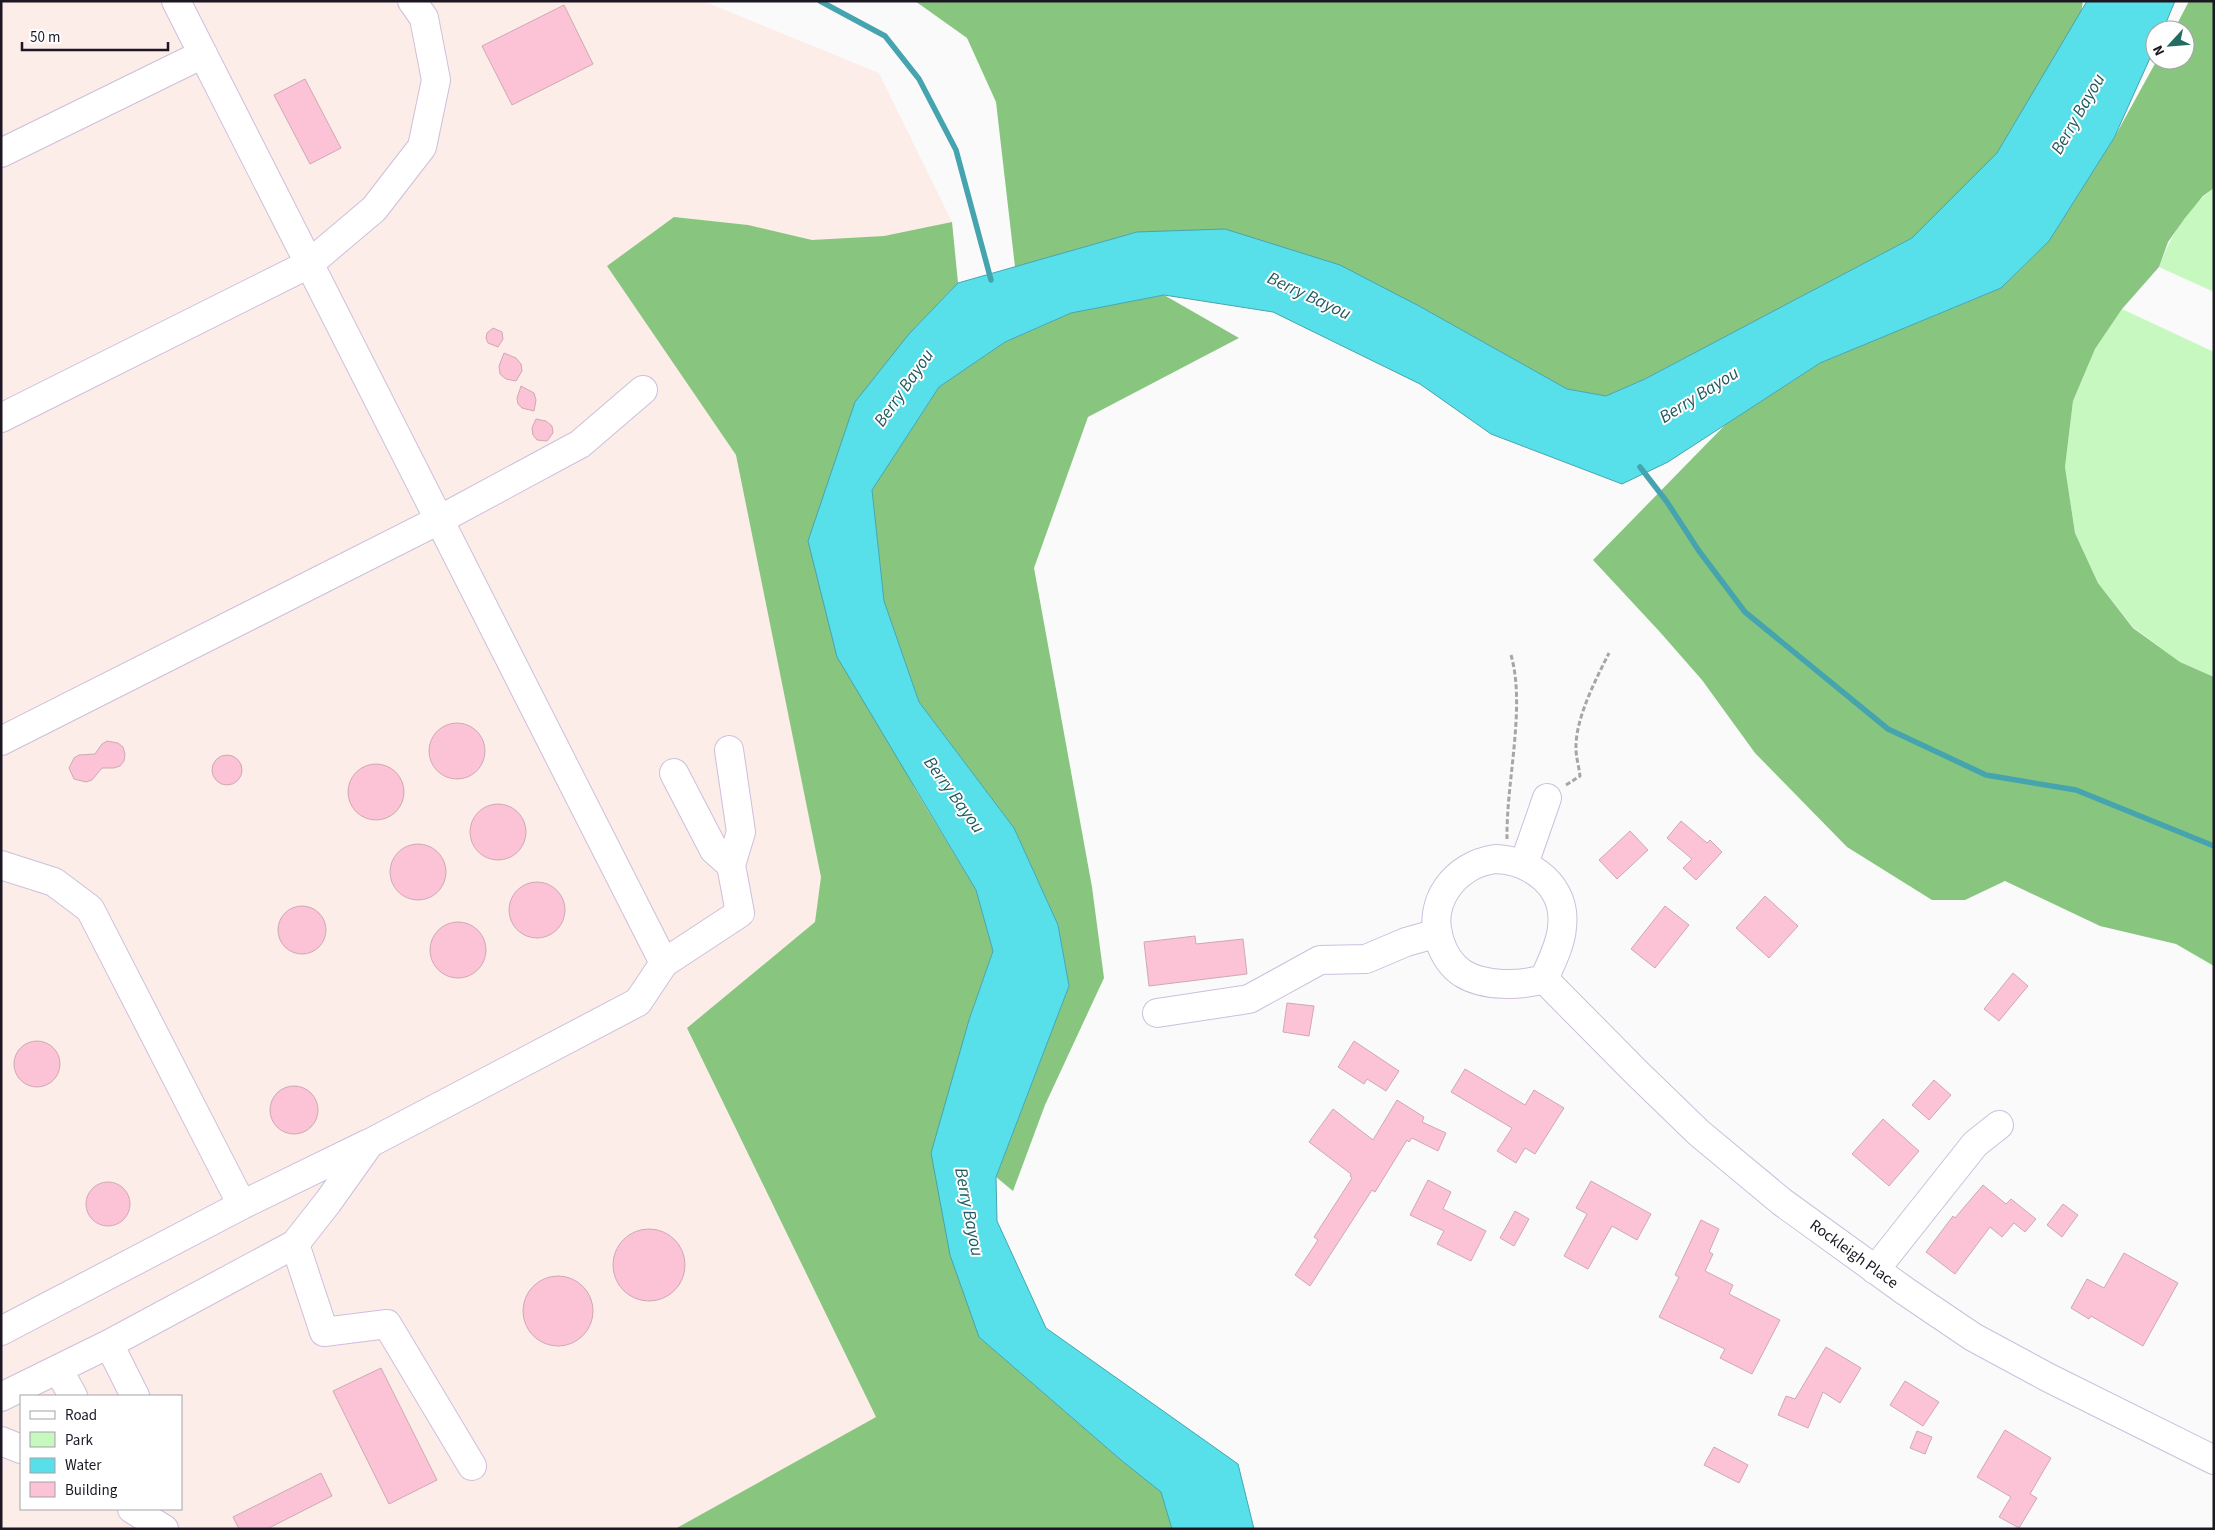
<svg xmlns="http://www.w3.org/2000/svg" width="2215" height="1530" viewBox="0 0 2215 1530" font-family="'Source Sans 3',sans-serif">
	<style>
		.industrial { fill: #fcede8; fill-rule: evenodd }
		.green { fill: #c7f8c0 }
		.forest { fill: #88c680 }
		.water { fill: #58e0ea; stroke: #46a4ae }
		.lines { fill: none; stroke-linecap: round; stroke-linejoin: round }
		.stream { stroke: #46a4ae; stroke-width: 5.5 }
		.building { fill: #fcc2d6; stroke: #cea9b5 }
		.minor-casing { stroke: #cdbfdd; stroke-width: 30 }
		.path { stroke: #a7a5a9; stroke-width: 3; stroke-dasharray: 5 2.5; stroke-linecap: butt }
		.minor { stroke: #fff; stroke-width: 28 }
		.labels { text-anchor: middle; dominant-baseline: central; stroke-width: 4; stroke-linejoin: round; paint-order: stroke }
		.street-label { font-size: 16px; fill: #1c1722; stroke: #fff }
		.water-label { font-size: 18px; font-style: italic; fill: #20595d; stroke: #fff }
	</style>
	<rect width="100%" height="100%" fill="#fafafa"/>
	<path class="industrial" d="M1,1h702l176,72 73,149 6,61 -49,51 22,819 241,376h-1171zM21,1396h160v113h-160z"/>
	<path class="green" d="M2214,188v104l-55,-25c11,-30 29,-60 55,-79z
		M2122,309l92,43v325l-34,-15 -47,-35 -35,-44 -23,-50 -10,-66 8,-66 22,-52z"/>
	<path class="forest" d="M915,1h1168l-2,12 -84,140 -85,85 -267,141 -39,17 -39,-7 -148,-83 -282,-74 -122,35 -19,-165 -29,-64z
		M2189,1h25v187l-11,8 -18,22 -17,24 -9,25 -37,42 -27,40 -22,52 -8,66 10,66 23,50 35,45 47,34 34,15v289l-38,-22 -76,-18 -95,-45 -40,19h-33l-85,-53 -92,-94 -53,-73 -43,-49 -66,-71 133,-136 94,-61 181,-75 48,-47 65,-103 43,-78h28v-30h-11z
		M674,217l74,8 64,15 72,-4 68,-14 6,61 -49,51 -101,207 107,248 61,101 17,61 -24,69 10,317 142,123 41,32 10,37h-497l201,-112 -189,-389 128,-106 6,-45 -85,-422 -129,-189z
		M1164,295l75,43 -151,79 -54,151 58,319 12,91 -59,127 -32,86 -17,-14 73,-191 -11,-61 -44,-97 -95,-126 -35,-101 -12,-111 67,-103 66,-45 66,-29z"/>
	<path class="water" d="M2087,1h88l-12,29h-8v17l-41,91 -65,103 -48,47 -181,75 -152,99 -46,22 -131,-50 -71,-50 -147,-72 -109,-17 -93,18 -66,29 -66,45 -67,103 12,111 35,101 95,126 44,97 11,61 -73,191 1,44 49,107 192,136 16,65h-82l-11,-37 -40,-32 -142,-123 -29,-82 -19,-102 38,-133 24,-69 -17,-61 -139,-233 -29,-116 47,-139 54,-68 49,-51 179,-51 88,-3 115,36 79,41 148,83 39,7 39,-17 267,-141 85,-85z"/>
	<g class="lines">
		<path class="stream" d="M820,1l65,35 34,43 37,71 35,130
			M1640,467l27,35 32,49 46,61 143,117 98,46 90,15 138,56"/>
	</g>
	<path class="building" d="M564,5l29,59 -81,41 -30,-59z
		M305,79l36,69 -31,16 -36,-69z
		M493,328l9,4 1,7 -5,8 -10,-4 -2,-5 1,-5z
		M504,353l12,5 5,6 1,7 -6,10 -10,-2 -6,-5 -1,-8z
		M521,386l13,7 2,7 -2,11 -12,-3 -4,-4 -1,-6z
		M536,419l10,2 6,5 1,7 -6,8 -10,-1 -4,-5 -1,-7z
		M429 751a28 28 0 1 1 56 0a28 28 0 1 1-56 0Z
		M107,741l11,2 5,4 2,7 -1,7 -4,5 -6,2h-12l-10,12 -6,2 -12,-3 -5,-11 5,-10 5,-3 16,-1 7,-10z
		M212 770a15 15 0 1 1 30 0a15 15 0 1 1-30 0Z
		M348 792a28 28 0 1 1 56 0a28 28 0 1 1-56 0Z
		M470 832a28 28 0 1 1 56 0a28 28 0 1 1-56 0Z
		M1681,821l26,22 3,-3 12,12 -26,28 -13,-12 9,-9 -25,-21z
		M1630,831l18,19 -31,29 -18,-19z
		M390 872a28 28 0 1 1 56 0a28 28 0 1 1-56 0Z
		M509 910a28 28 0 1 1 56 0a28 28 0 1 1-56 0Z
		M1765,896l33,30 -29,32 -33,-30z
		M278 930a24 24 0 1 1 48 0a24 24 0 1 1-48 0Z
		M1665,906l24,19 -34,43 -24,-19z
		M430 950a28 28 0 1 1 56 0a28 28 0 1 1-56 0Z
		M1195,936l1,8 47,-5 4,35 -98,12 -5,-44z
		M2013,973l15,13 -29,35 -15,-12z
		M1287,1003l27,3 -5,30 -26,-4z
		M1354,1041l45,30 -13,20 -19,-12 -3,5 -26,-17z
		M14 1064a23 23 0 1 1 46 0a23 23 0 1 1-46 0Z
		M1465,1069l60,36 9,-15 30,18 -29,46 -10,-6 -9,15 -19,-12 15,-23 -61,-36z
		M1934,1080l17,15 -22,25 -17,-15z
		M270 1110a24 24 0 1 1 48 0a24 24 0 1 1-48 0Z
		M1397,1100l27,17 -2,5 24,11 -8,18 -26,-13 -3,4 -2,-2 -32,52 -3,-2 -62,96 -15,-11 23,-35 -4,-3 38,-59 -2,-2 1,-2 -42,-32 24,-33 40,31z
		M1883,1119l36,32 -30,35 -37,-32z
		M1428,1180l23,12 -8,17 43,22 -15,30 -34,-17 7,-13 -34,-16z
		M1591,1181l60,33 -14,26 -25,-14 -24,43 -24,-13 23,-42 -11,-6z
		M86 1204a22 22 0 1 1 44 0a22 22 0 1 1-44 0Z
		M1983,1185l23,19 5,-5 25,20 -11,13 -11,-9 -12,14 -12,-10 -35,47 -29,-22 27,-36 2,2z
		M2063,1204l15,11 -16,22 -15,-12z
		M1515,1211l14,8 -15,27 -14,-8z
		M1701,1220l18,9 -10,23 4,2 -8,17 28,14 -4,9 51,26 -28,54 -32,-16 5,-9 -66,-32 20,-40 -4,-2z
		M613 1265a36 36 0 1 1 72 0a36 36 0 1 1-72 0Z
		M2124,1253l54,30 -35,63 -52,-30 -2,3 -18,-11 16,-29 17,9z
		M523 1311a35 35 0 1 1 70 0a35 35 0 1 1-70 0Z
		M1826,1347l35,21 -21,35 -17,-11 -15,36 -30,-13 8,-19 9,3z
		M381,1368l56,112 -48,24 -56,-113z
		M1905,1381l34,21 -16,24 -33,-21z
		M2005,1430l46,28 -21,36 7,4 -18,30 -20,-11 12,-20 -34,-20z
		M1917,1431l15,6 -7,17 -15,-6z
		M1714,1447l34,18 -9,18 -35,-18z
		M321,1473l11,23 -65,33h-28l-6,-12z"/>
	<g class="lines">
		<g class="minor-casing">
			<path id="minor" d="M176,1l488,962 -26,39 -268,141 -42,59 -33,42 29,88 63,-8 85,142
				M1,153l202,-99
				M1,418l308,-154 65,-55 48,-62 14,-67 -12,-62 -12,-17
				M1,741l438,-221 141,-76 63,-54
				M729,750l12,82 -10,33
				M1495,859c37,1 72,28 67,68 -1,17 -11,36 -18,52 -24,7 -60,8 -82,-6 -10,-7 -18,-19 -22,-31 -14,-40 15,-77 55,-83z
				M1524,864l23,-66
				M1,865l53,17 36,27 152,296
				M664,963l76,-50 -9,-48 -17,-15 -40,-77
				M1544,979l92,93 63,61 83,69 123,89 68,46 76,41 165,82
				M1157,1013l92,-14 71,-39 46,-1 40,-17 32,-9
				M1875,1270l100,-126 24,-19
				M1,1331l241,-126 125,-61
				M109,1344l26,52
				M58,1369l15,27
				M1,1397l108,-53 186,-100
				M1,1441l20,8
				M132,1509l32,20"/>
		</g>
		<path class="path" d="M1566,785l14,-9c-1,-9 -4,-19 -4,-27 -1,-30 20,-70 33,-96
			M1507,839c-1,-57 19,-132 4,-184"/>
		<use href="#minor" class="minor"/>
	</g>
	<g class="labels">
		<g class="street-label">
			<text transform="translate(1854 1254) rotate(36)">Rockleigh Place</text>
		</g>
		<g class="water-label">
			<text transform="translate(2078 114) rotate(-60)">Berry Bayou</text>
			<text transform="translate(1309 296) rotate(25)">Berry Bayou</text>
			<text transform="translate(904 388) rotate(-55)">Berry Bayou</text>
			<text transform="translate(1699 395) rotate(-32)">Berry Bayou</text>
			<text transform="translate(954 795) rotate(54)">Berry Bayou</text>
			<text transform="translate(969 1212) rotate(79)">Berry Bayou</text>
		</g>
	</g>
	<rect width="2215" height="1530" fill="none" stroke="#1c1722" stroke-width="5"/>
	<rect x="20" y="1395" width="162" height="115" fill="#ffffff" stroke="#a4a2a7"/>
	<rect x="30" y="1411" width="25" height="8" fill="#ffffff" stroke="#a4a2a7"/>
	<text x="65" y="1420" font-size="15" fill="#1c1722">Road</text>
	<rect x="30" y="1432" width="25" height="15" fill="#c7f8c0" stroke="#a4a2a7"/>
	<text x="65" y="1445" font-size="15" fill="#1c1722">Park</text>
	<rect x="30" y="1458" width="25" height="15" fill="#58e0ea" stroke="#a4a2a7"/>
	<text x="65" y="1470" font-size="15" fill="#1c1722">Water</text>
	<rect x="30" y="1482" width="25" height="15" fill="#fcc2d6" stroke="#a4a2a7"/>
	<text x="65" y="1495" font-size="15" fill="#1c1722">Building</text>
	<g transform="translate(2170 45) rotate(244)"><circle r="24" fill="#ffffff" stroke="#a4a2a7"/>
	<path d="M0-4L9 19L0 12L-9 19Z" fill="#246b61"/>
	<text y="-8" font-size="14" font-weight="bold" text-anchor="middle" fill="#1c1722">N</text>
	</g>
	<path d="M22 42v8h146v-8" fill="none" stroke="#1c1722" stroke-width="2.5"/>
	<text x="30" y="42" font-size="15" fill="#1c1722" stroke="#ffffff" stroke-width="4" paint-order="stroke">50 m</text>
</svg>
